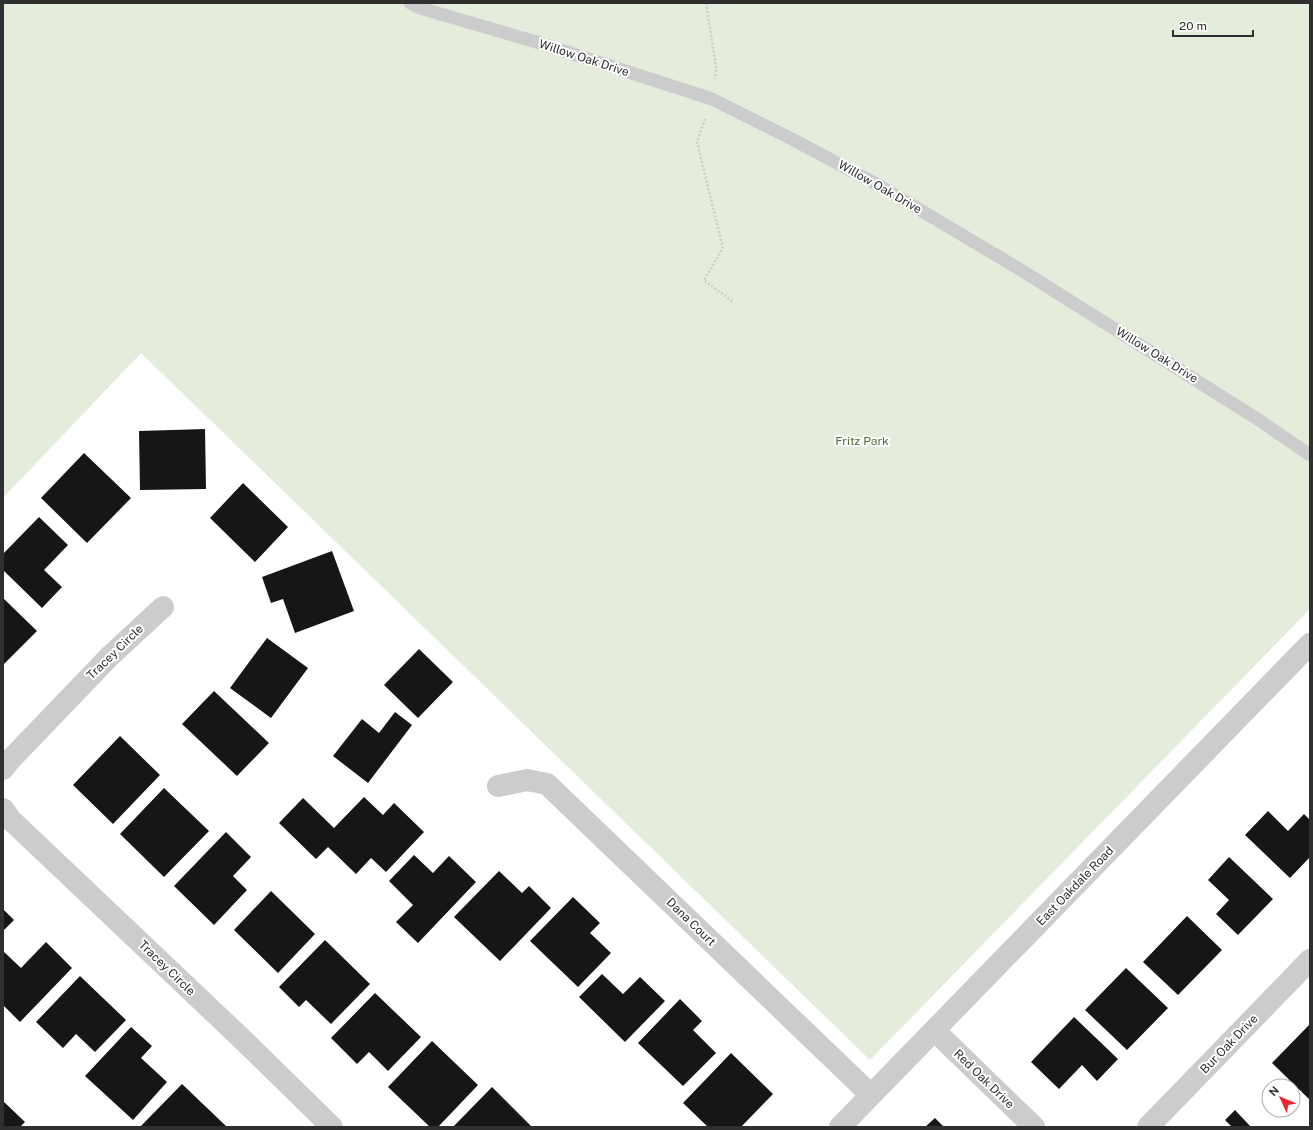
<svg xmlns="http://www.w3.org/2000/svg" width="1313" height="1130" viewBox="0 0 1313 1130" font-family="'Public Sans',sans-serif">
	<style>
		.green { fill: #e4eddb }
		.building { fill: #161616 }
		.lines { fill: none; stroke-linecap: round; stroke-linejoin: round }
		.path { stroke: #ccc; stroke-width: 2.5; stroke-dasharray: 2 2; stroke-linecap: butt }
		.service { stroke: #ccc; stroke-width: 13 }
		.minor { stroke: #ccc; stroke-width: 22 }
		.tertiary { stroke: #ccc; stroke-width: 22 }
		.labels { text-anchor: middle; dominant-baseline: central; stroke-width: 4; stroke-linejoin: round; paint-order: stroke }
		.street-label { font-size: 12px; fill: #2f2f2f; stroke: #fff }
		.park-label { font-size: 12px; fill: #506d39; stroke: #fff }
	</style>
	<rect width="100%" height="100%" fill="#fff"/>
	<path class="green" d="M3,3h1307v606l-440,451 -729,-707 -138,145z"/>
	<path class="building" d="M205,429l1,60 -66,1 -1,-59z
		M84,453l47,45 -44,45 -46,-45z
		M243,483l45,44 -33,35 -45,-44z
		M39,517l29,28 -24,25 18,17 -20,21 -39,-38v-16z
		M332,551l22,60 -59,22 -12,-34 -12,4 -9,-26z
		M3,598l34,33 -34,34z
		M267,638l41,30 -37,50 -41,-30z
		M419,649l34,33 -35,36 -34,-33z
		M214,691l55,52 -32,33 -55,-52z
		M395,712l17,13 -44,58 -35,-27 29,-37 17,14z
		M120,736l40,39 -47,49 -40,-39z
		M164,788l45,43 -45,46 -44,-43z
		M364,797l19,18 11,-12 30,29 -38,40 -15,-14 -15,16 -28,-27 -12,12 -37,-36 24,-25 31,30z
		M1268,811l20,20 16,-17 6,6v37l-20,21 -45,-43z
		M226,832l25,25 -18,19 14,14 -33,35 -40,-39z
		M414,855l19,18 16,-17 27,26 -58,61 -22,-21 17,-17 -24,-24z
		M1229,857l44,42 -35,36 -22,-21 13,-14 -21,-20z
		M499,871l23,22 7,-7 22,22 -51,53 -46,-44z
		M271,891l44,43 -37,39 -44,-43z
		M573,897l27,26 -10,10 21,20 -33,34 -48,-46z
		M3,909l11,11 -11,11z
		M1187,916l35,34 -44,45 -35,-33z
		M325,940l45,44 -39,40 -25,-24 -7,7 -20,-20z
		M46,942l26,26 -52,54 -17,-17v-54l18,17z
		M1126,968l42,40 -41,42 -42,-40z
		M602,974l21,20 17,-17 25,24 -40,41 -46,-45z
		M80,976l46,44 -31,32 -19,-18 -13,14 -27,-26z
		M375,993l46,44 -33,34 -19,-19 -12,12 -26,-26z
		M680,999l22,22 -9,9 23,23 -33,33 -45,-43z
		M1074,1017l44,42 -21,22 -15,-16 -23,24 -28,-27z
		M1310,1024v76l-38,-37z
		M131,1027l21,19 -11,12 26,24 -34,38 -48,-44z
		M432,1041l46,44 -40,42h-8l-42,-40z
		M731,1053l42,41 -32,33h-33l-25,-24z
		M182,1084l45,43h-85l-1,-1z
		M492,1087l40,40h-79z
		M3,1101l22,21 -5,5h-17z
		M1235,1110l15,16 -1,1h-17l-7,-7z
		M935,1118l9,9h-19z"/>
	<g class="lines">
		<path class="path" d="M706,3l10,64 -1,12
			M705,119l-8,23 26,106 -19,32 29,22"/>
		<path class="service" d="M410,3l10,5 113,33 179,58 78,39 90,48 141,84 238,150 51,35"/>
		<path class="minor" d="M3,769l8,-10 98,-102 54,-50
			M498,786l29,-6 20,4 324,311
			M3,809l8,11 230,218 91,89
			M935,1031l99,96
			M1148,1127l162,-167"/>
		<path class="tertiary" d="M840,1127l470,-483"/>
	</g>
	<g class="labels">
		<g class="street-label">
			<text transform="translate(584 58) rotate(18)">Willow Oak Drive</text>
			<text transform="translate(880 187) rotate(30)">Willow Oak Drive</text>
			<text transform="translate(1157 355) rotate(32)">Willow Oak Drive</text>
			<text transform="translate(115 652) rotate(-44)">Tracey Circle</text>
			<text transform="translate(1075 886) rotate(-46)">East Oakdale Road</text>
			<text transform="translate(691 922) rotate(44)">Dana Court</text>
			<text transform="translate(167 968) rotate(44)">Tracey Circle</text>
			<text transform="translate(1229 1044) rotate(-46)">Bur Oak Drive</text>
			<text transform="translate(984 1079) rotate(44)">Red Oak Drive</text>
		</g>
		<g class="park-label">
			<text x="862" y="441">Fritz Park</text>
		</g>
	</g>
	<rect width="1313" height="1130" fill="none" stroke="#2f2f2f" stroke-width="8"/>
	<g transform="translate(1281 1098) rotate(314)"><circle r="19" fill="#ffffff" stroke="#acacac"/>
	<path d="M0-3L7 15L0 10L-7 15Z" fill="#f12530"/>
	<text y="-6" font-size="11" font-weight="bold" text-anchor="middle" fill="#2f2f2f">N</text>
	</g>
	<path d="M1173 30v6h80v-6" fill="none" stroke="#2f2f2f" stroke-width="2"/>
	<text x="1179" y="30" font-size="12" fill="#2f2f2f" stroke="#ffffff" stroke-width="3" paint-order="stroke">20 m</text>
</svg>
